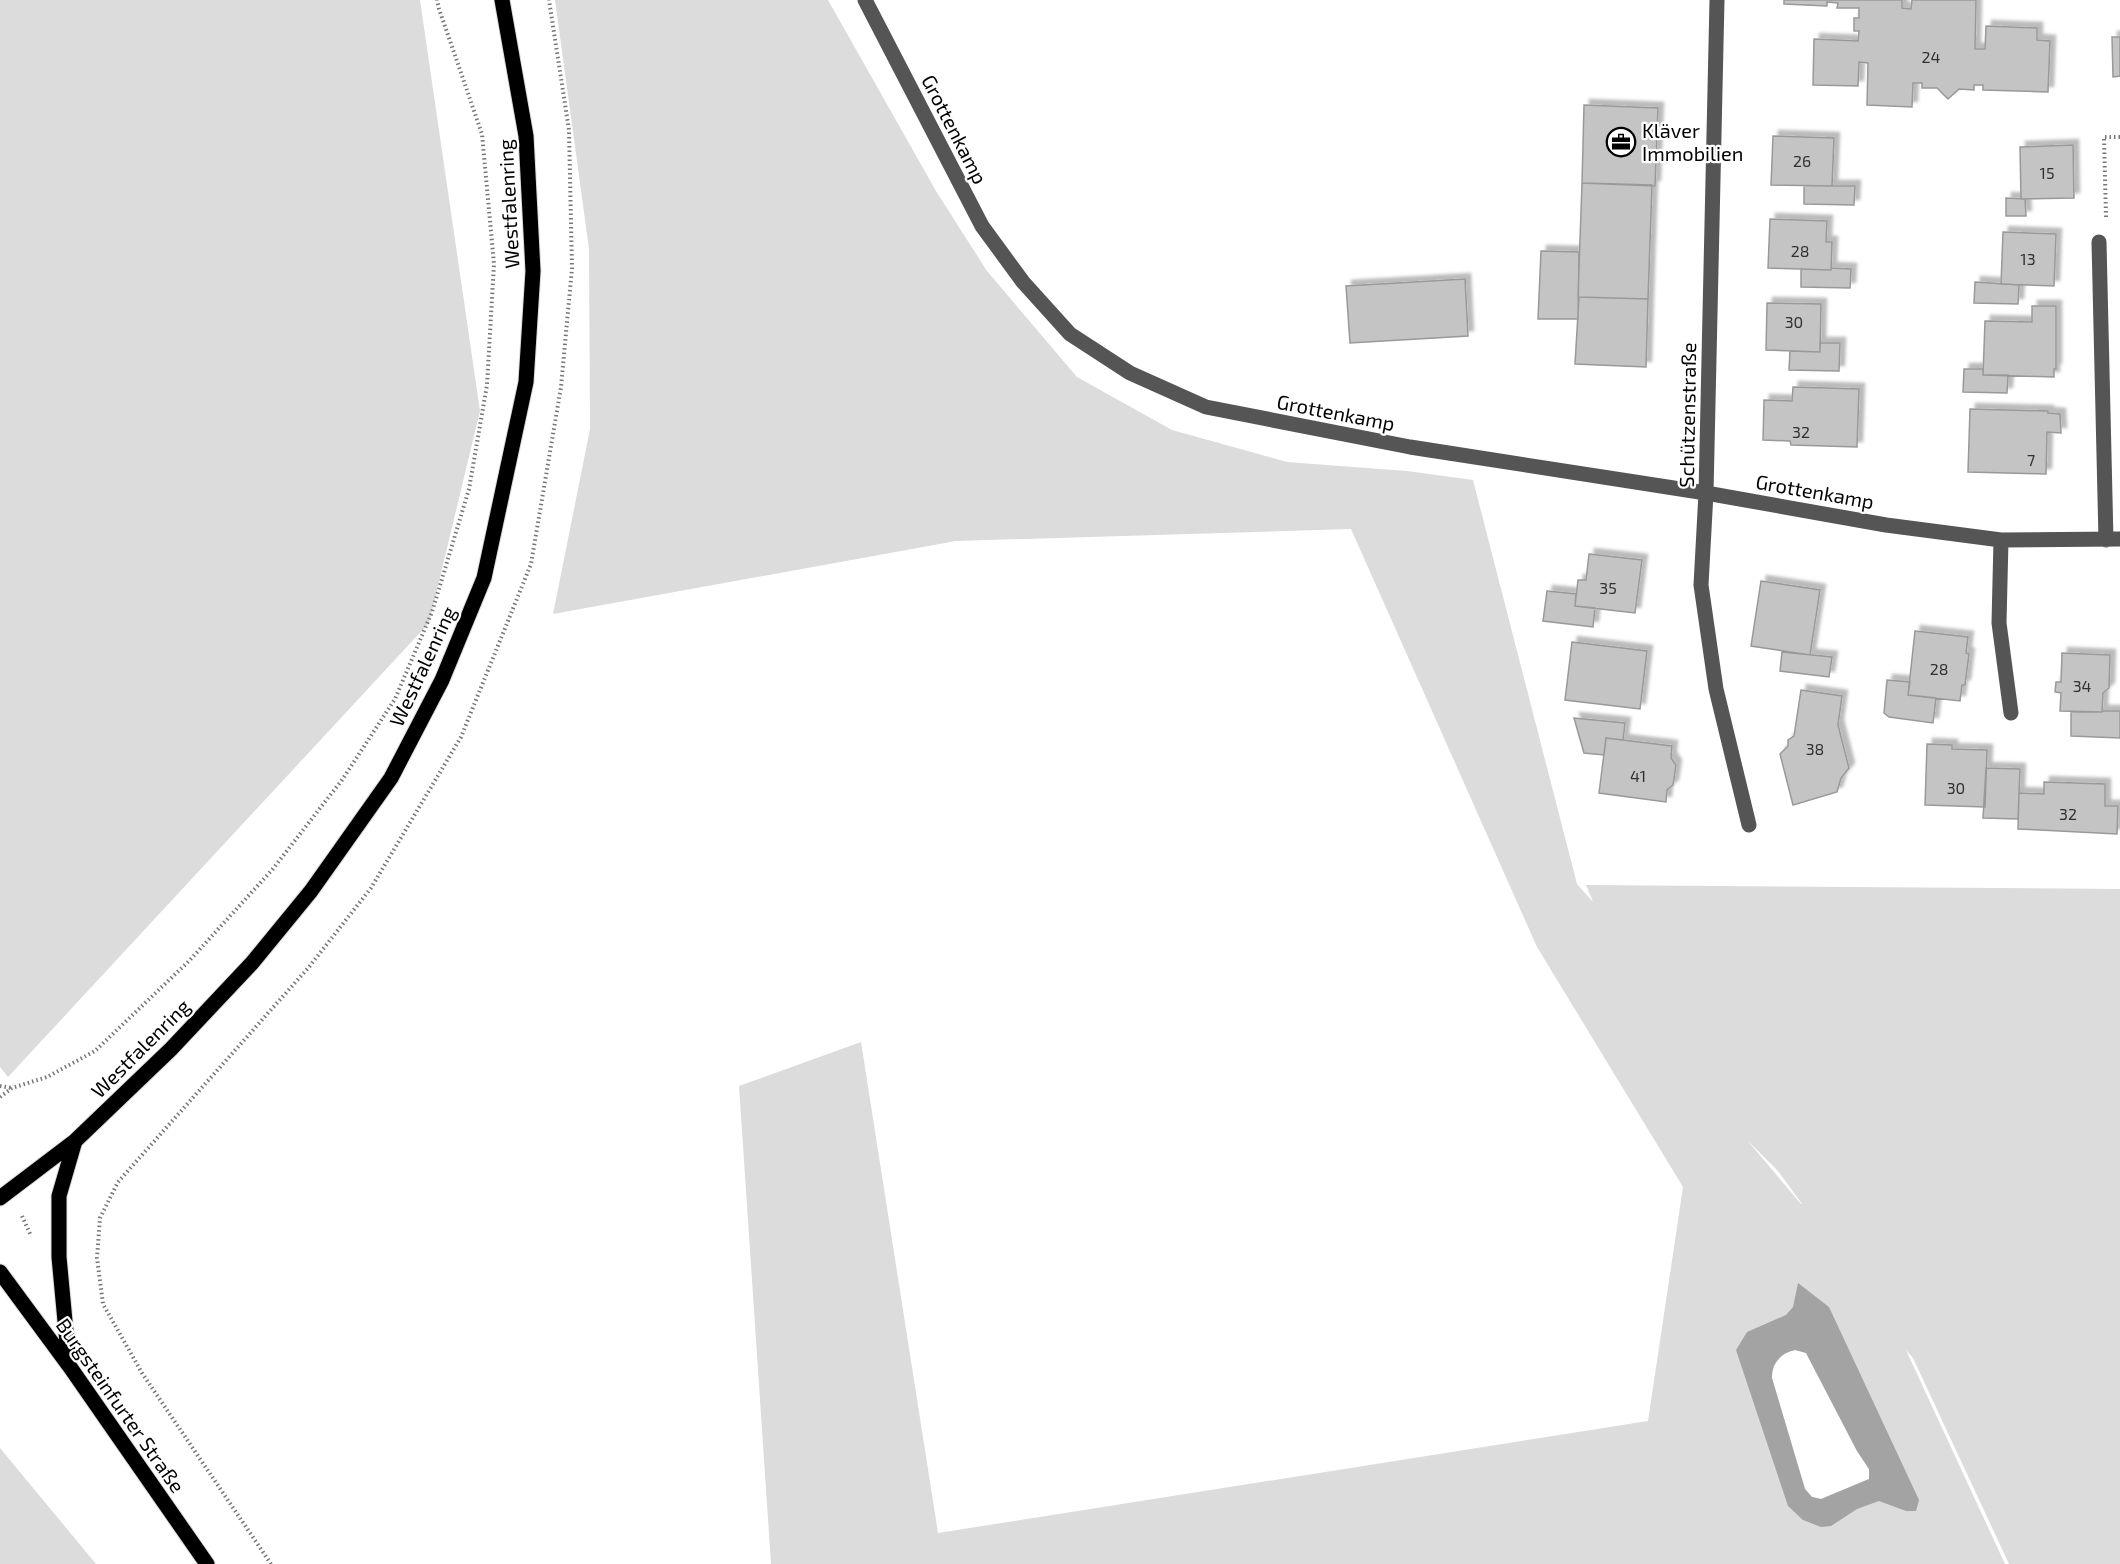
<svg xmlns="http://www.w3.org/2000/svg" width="2120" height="1564" viewBox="0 0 2120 1564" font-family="'Exo 2',sans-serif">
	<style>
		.green { fill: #dcdcdc; fill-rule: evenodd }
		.water { fill: #a3a3a3; fill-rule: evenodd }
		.building { fill: #c4c4c4; stroke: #999; stroke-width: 1.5; filter: url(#shadow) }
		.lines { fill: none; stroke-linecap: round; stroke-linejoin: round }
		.major-casing { stroke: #dbdbdb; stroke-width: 17 }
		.path { stroke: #777; stroke-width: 4; stroke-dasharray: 1.5 3; stroke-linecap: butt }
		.minor { stroke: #555; stroke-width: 15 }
		.major { stroke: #000; stroke-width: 15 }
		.labels { text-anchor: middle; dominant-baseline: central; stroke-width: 4.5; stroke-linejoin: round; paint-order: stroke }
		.number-label { font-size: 16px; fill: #313131 }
		.street-label { font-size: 20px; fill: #000; stroke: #fff }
		.poi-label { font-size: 20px; fill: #000; stroke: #fff; text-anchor: start }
	</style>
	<defs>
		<filter id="shadow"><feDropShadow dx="5.5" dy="-5.5" stdDeviation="1.5" flood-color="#0004"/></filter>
	</defs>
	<rect width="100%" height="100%" fill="#fff"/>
	<path class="green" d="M0,0h420l60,411 -51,212 -421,454 -8,-10z
		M555,0h273l108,191 51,80 90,106 95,53 115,32 120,9 66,9 104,404 16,18 -7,-17 534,4v675h-111l-96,-206 -7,-8 99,214h-1234l-32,-478 122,-44 77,491 710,-112 35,-234 -146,-240 -186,-418 -395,12 -403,73 37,-185 -1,-180zM1747,1140l31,31 24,33h-1zM1796,1350l10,3 51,98 12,18v10l-48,20 -9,-2 -7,-8 -33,-111v-10l13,-16z
		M0,1448l96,116h-96z"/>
	<path class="water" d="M1798,1283l31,24 90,193 -3,11h-10l-27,-10 -22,8 -26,17 -10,1 -18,-7 -15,-14 -52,-156 11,-18 39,-17 7,-8zM1795,1350l11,3 51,98 12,18v10l-48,20 -9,-2 -7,-8 -33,-111c0,-16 9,-25 23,-28z"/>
	<path class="building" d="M1784,0h118v8l9,1 1,-9h64l-1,49h10l1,-23 51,2v12l13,1 -2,51 -65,-2v-5h-9v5l-15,-1 -11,10 -11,-11h-15v-5h-9l-1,24 -45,-2 1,-42 -9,-1 -1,24 -45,-1 1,-46 44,2 1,-10h-5v-13h5v-10h-22l1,-5 -11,-1v4l-43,-2z
		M2112,37h8v39l-7,1z
		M1584,105l74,3 -3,78 -73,-3z
		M1773,136l61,2 -2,48 -61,-1z
		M2073,145l1,53 -53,1 -1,-52z
		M1582,183l70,2 -4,114 -70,-2z
		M1804,186h51l-1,19 -50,-1z
		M2006,198l19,1 1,17h-20z
		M1770,219l57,2 -1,21h6l-1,28 -63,-2z
		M2003,232l53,2 -2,52 -53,-2z
		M1541,251l38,1 -1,67h-40z
		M1831,268l20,1 -1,19 -49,-1v-18l30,1z
		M1465,279l3,57 -118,7 -4,-57z
		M1975,282l44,3 -1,19 -44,-1z
		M1579,297l69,2 -2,68 -71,-3z
		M1767,303l54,1 -1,48 -54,-2z
		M2032,306h24v63h-2v8l-71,-2 2,-54 47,1z
		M1820,343h20l-1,28 -50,-1 1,-19 30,1z
		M1964,369h19v6h25l-1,18 -44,-1z
		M1793,387l66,2 -2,58 -66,-2 -1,-4 -27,-1 1,-40 28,1z
		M1970,409l78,2v2l12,1 1,19 -14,-1 -1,42 -78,-2z
		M1589,554l53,6 -7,53 -60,-7 3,-26h8z
		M1761,581l59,9 -10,65 -59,-9z
		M1547,591l29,3 -1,12 20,2 -2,19 -50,-6z
		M1915,631l53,6 -2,16 3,1 -4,31h-3l-2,16 -52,-6z
		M1572,642l75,9 -7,58 -75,-9z
		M1782,652l50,5 -3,20 -49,-6z
		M2062,653l48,2 -1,33 -6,5 -1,19 -42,-1 1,-18 -6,-1 1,-10h5z
		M1887,680l23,2 -2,13 28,3 -3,25 -44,-6 -5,-4z
		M1801,690l41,6 -4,29 11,43 -8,10 -4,14 -44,13 -13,-51 8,-8v-6l6,-4z
		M2103,711h17v27l-49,-2v-24h31z
		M1574,718l51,5 -2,17 -17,-2 -2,17 -20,-2z
		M1606,738l66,8 -1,12 5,7 -3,20 -6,5 -1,12 -67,-9z
		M1927,744l25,1v4l35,1 -2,57 -60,-2z
		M1986,768l34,1 -2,50 -35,-1z
		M2044,782l61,2v22h13l-1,28 -99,-5 1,-36 25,1z"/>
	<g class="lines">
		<g class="major-casing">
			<path id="major" d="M0,1198l75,-57 96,-92 81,-86 59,-72 80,-113 51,-98 42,-102 42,-196 7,-111 -7,-135 -24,-136
				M0,1272l70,95 137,197
				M69,1364l-10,-107v-61l16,-55"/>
		</g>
		<path class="path" d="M2106,217l-2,-80h16
			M0,1086l12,2
			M0,1097l12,-9 35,-11 48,-26 95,-91 82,-90 70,-90 53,-81 37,-87 37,-123 18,-104 7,-121 -12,-130 -43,-125 -2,-9
			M22,1216l9,20
			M271,1564l-129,-191 -39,-69 -6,-46 3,-40 18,-36 191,-215 62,-79 90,-151 70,-173 30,-177 11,-119 -3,-138 -20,-130"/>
		<path class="minor" d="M865,0l117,226 41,56 47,52 60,39 76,34 204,40 296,46 180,32 115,15 119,-1
			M1717,0l-11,493 -5,92 15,104 33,136
			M2099,242l7,298
			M2001,540l-2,83 12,90"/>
		<use href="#major" class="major"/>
	</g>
	<defs>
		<g id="office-ring" transform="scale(1.5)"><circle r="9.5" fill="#fff" stroke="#000" stroke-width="1.5"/><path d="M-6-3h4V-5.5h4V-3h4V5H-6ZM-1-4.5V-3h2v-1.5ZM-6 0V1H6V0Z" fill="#000"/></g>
	</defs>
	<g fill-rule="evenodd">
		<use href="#office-ring" x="1621" y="142"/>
	</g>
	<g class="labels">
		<g class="number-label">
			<text x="1931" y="56">24</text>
			<text x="1802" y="160">26</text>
			<text x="2047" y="172">15</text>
			<text x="1800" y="250">28</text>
			<text x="2028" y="258">13</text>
			<text x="1794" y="321">30</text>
			<text x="1801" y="431">32</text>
			<text x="2031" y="459">7</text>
			<text x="1608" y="587">35</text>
			<text x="1939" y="668">28</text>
			<text x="2082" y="685">34</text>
			<text x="1815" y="748">38</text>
			<text x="1638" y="775">41</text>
			<text x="1956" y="787">30</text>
			<text x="2068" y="813">32</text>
		</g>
		<g class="street-label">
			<text transform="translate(955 129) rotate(63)">Grottenkamp</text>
			<text transform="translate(508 204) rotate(-93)">Westfalenring</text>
			<text transform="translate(1336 412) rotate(11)">Grottenkamp</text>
			<text transform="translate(1687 415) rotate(-89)">Schützenstraße</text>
			<text transform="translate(1815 491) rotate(10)">Grottenkamp</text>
			<text transform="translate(422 666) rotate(-65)">Westfalenring</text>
			<text transform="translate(140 1048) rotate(-45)">Westfalenring</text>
			<text transform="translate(121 1405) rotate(55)">Burgsteinfurter Straße</text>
		</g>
		<g class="poi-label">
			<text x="1642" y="130">Kläver<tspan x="1642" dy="23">Immobilien</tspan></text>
		</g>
	</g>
</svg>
